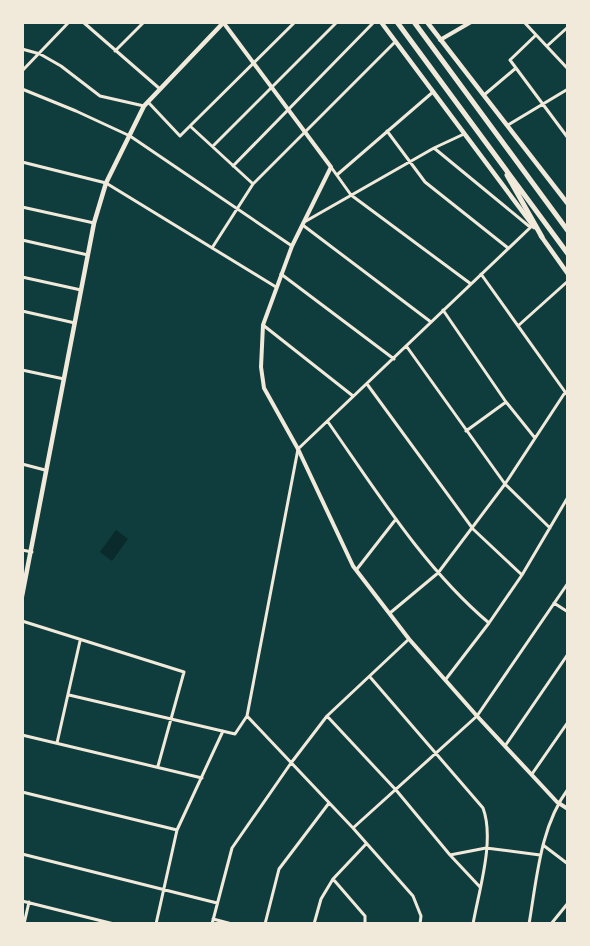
<svg xmlns="http://www.w3.org/2000/svg" width="590" height="946" viewBox="0 0 590 946" font-family="Overpass,sans-serif">
	<style>
		.water { fill: #0a2a2b }
		.lines { fill: none; stroke-linecap: round; stroke-linejoin: round }
		.minor { stroke: #f1e9da; stroke-width: 3 }
		.tertiary { stroke: #f1e9da; stroke-width: 4 }
		.secondary { stroke: #f1e9da; stroke-width: 4.5 }
		.primary { stroke: #f1e9da; stroke-width: 4.5 }
		.trunk { stroke: #f1e9da; stroke-width: 5 }
	</style>
	<rect width="100%" height="100%" fill="#0f3d3e"/>
	<path class="water" d="M116,530l12,9 -16,22 -12,-9z"/>
	<g class="lines">
		<path class="minor" d="M83,22l77,67
			M524,22l44,47
			M536,35l-26,25 58,78
			M547,46l21,-19
			M22,49l18,5 21,12 39,30 44,10
			M115,51l29,-29
			M22,71l47,-49
			M22,89l54,22 54,25 162,110
			M484,95l32,-27
			M148,102l32,34 10,-10
			M508,125l60,-36
			M387,131l38,51 83,66
			M213,146l124,-124
			M434,148l96,79
			M22,162l84,21 170,104
			M233,166l141,-144
			M331,167l20,28 120,89
			M338,174l95,-82
			M252,183l-62,-57 105,-104
			M22,207l72,16
			M306,221l128,-73 30,-14
			M304,226l127,96
			M22,240l66,15
			M212,248l41,-64 142,-142
			M281,274l113,85
			M481,274l87,122
			M22,277l59,13
			M443,310l63,92 29,36
			M22,311l53,12
			M263,325l90,71
			M519,325l49,-44
			M407,347l98,137 45,44
			M22,370l42,9
			M367,384l106,145 49,46
			M328,422c49,70 96,146 161,201
			M466,431l40,-29
			M22,464l23,6
			M22,550l10,2
			M357,569l39,-50
			M554,603l14,9
			M390,613l48,-40 67,-89 59,-90
			M22,621l162,51 -26,94
			M370,677l113,131c12,32 -4,82 -10,116
			M446,679l43,-56 33,-48 46,-78
			M69,695l166,39 12,-18 51,-267 235,-224
			M247,716l106,112 60,68 8,20 -1,8
			M327,716l69,74 54,65 30,32
			M22,735l180,43
			M57,743l23,-102
			M505,746l63,-92
			M532,774l36,-52
			M22,792l155,38
			M353,828l124,-112 91,-133
			M543,845l25,19
			M22,854l195,49
			M450,855l36,-7 54,7
			M333,879l32,37v8
			M22,901l92,23
			M213,919l19,5
			M24,924l5,-22
			M156,924l21,-94 46,-99
			M212,924l20,-76 59,-85 36,-47 82,-77
			M265,924l14,-55 50,-66
			M314,924l7,-25 12,-20 33,-35
			M529,924c8,-46 11,-97 39,-135
			M551,924l17,-21"/>
		<path class="tertiary" d="M223,22l108,145 -39,79 -29,79 -2,42 3,21 34,61 55,117 56,73 68,77 80,86 11,7
			M440,40l31,-18"/>
		<path class="secondary" d="M381,22l153,205
			M427,22l141,182
			M541,236l27,38"/>
		<path class="primary" d="M22,596l72,-373 12,-40 38,-77 80,-84"/>
		<path class="trunk" d="M397,22l171,232
			M414,22l154,209
			M507,175l35,62"/>
	</g>
	<rect width="590" height="946" fill="none" stroke="#f1e9da" stroke-width="48"/>
</svg>
